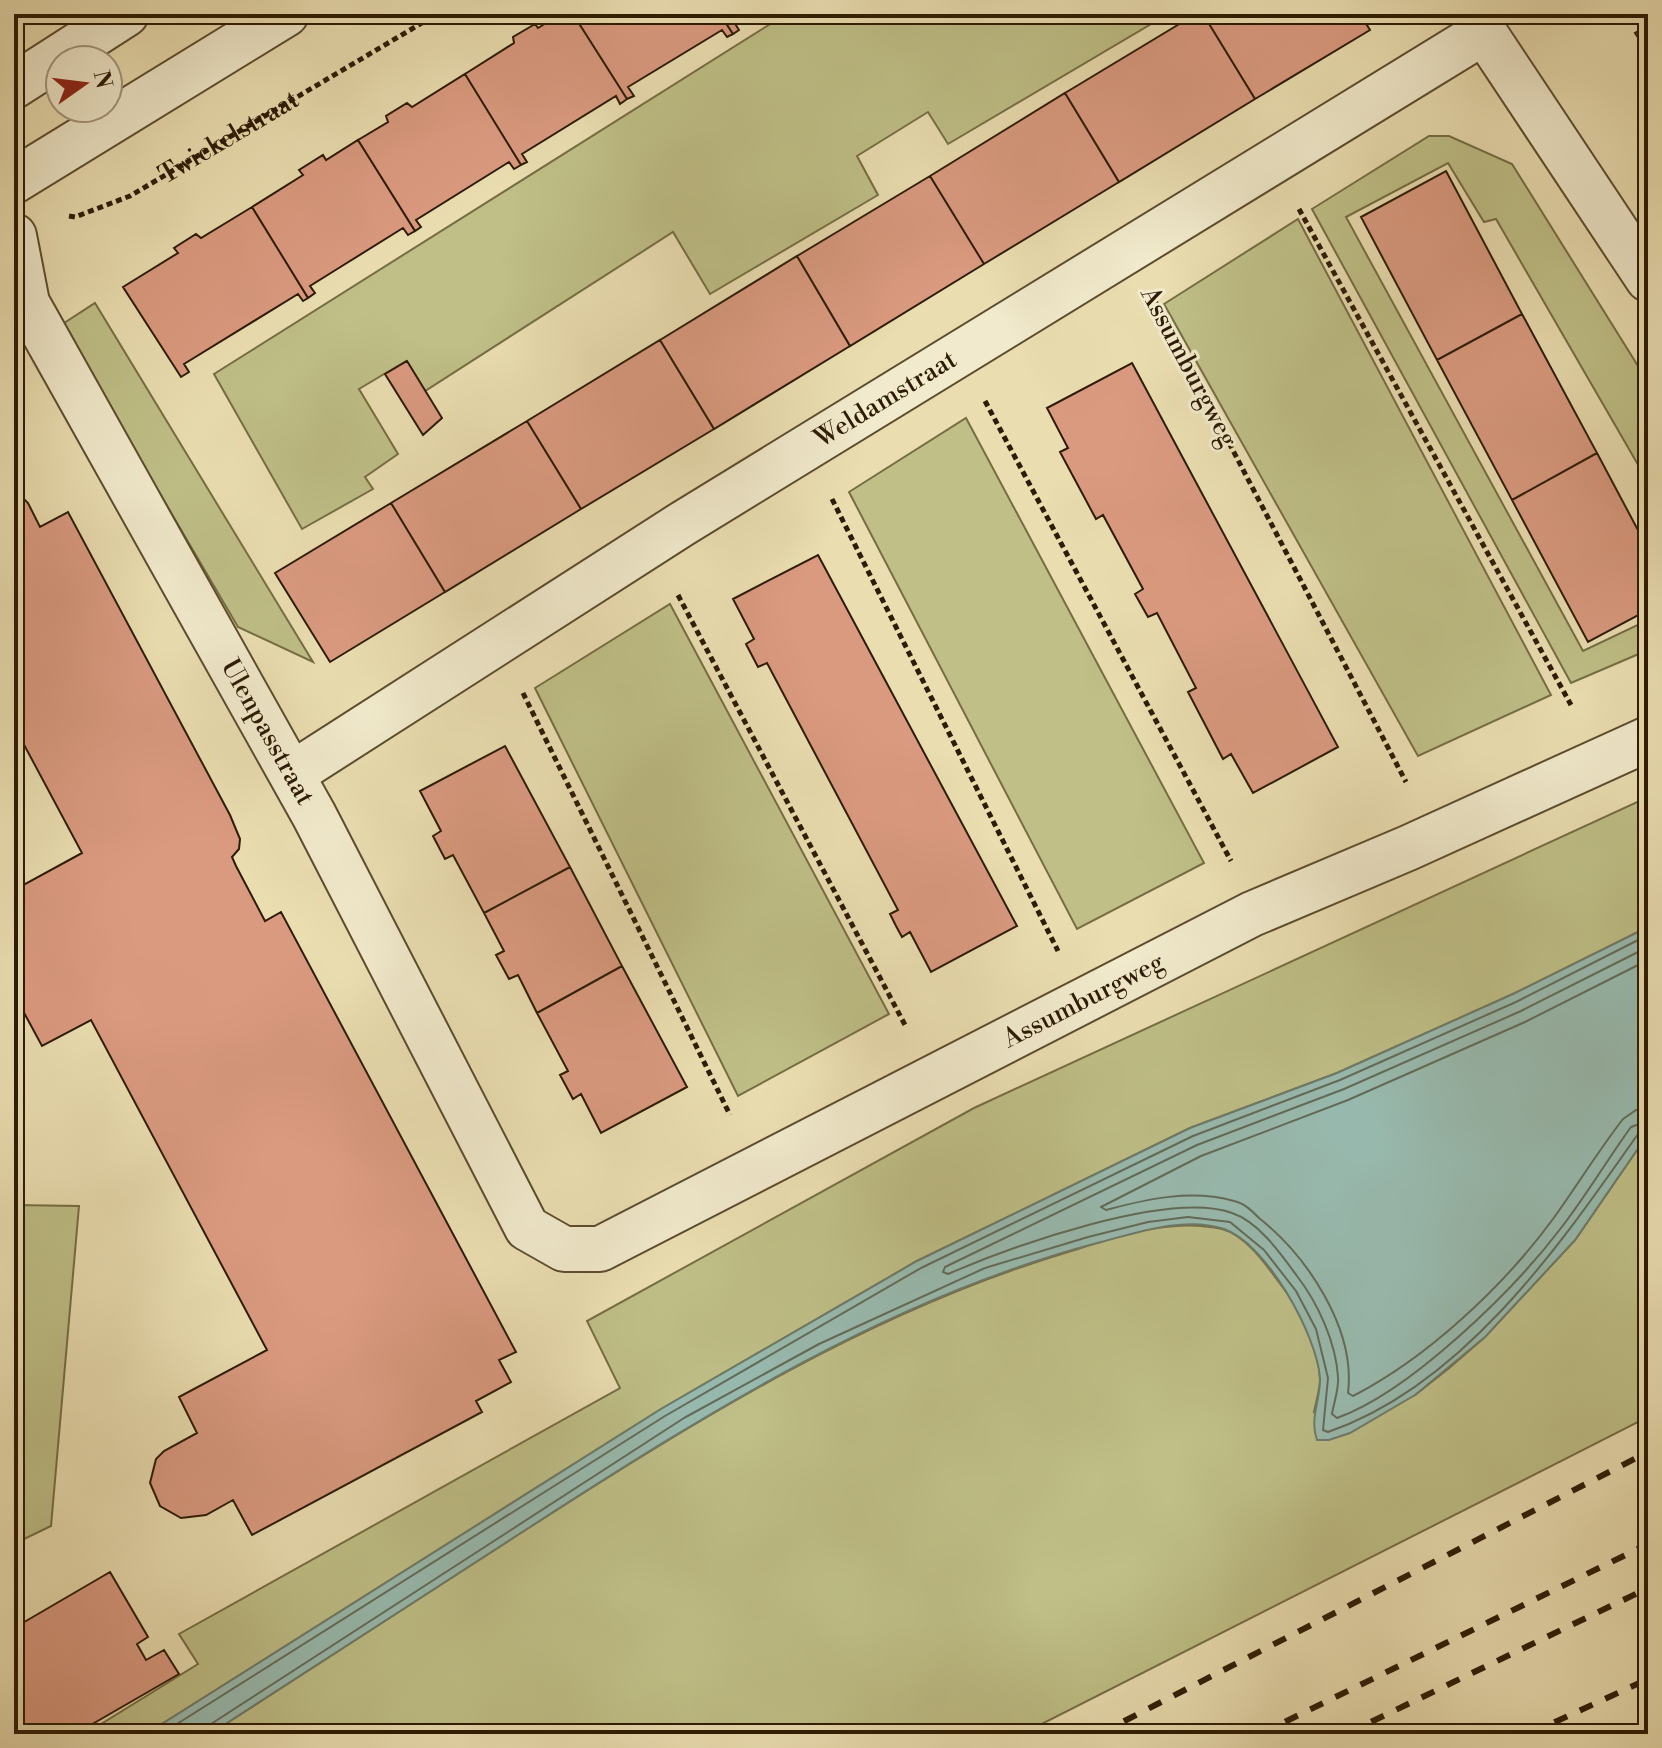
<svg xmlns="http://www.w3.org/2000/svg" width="1662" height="1748" viewBox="0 0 1662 1748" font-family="'Libre Bodoni',serif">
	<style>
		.green { fill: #bfbf87; stroke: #766d44; stroke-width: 2 }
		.water { fill: #98bbb0; stroke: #6d7b6a; stroke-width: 2 }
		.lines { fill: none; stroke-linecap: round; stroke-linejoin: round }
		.shore { stroke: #626b59; stroke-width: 2 }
		.building { fill: #da9a80; stroke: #2d1b02; stroke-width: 2 }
		.minor-casing { stroke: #5c4c2e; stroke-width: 48 }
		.path { stroke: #2d1b02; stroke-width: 5; stroke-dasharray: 6 4; stroke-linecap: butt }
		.minor { stroke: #f1eacc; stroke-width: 44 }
		.rail { stroke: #2d1b02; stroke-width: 6; stroke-dasharray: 14 14; stroke-linecap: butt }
		.labels { text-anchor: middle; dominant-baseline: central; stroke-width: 6; stroke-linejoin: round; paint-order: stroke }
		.street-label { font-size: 26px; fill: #2d1b02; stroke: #f1eacc }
	</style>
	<rect width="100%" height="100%" fill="#eadeb1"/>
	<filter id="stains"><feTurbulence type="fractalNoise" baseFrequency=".0025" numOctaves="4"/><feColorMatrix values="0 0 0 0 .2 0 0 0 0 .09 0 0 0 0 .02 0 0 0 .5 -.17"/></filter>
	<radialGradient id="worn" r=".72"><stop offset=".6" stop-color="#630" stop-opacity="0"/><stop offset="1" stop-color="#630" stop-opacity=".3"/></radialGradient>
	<path class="green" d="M786,14h382l-220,130 -20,-32 -71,44 21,39 -168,99 -37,-62 -248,159 -19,-30 -47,28 39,65 -33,23 8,12 -71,40 -88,-155z
		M1429,136h20l63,28 136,218v100l-152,-263 -12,3 -36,-59 -102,54 237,434 65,-31v30l-77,33 -259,-474z
		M1298,219l253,476 -133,61 -254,-452z
		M95,303l218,359 -75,-35 -177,-302z
		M966,418l238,445 -127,66 -228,-437z
		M670,604l219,410 -151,82 -203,-408z
		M1648,797v130l-135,67 -176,79 -147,55 -273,133 -256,148 -515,325h-61l113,-70 -19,-30 441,-246 -33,-67 387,-213z
		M1648,1134v283l-626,317h-812c105,-68 211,-136 317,-205 171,-110 344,-218 541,-277 48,-15 103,-35 154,-23 24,6 45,37 59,56 19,24 38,62 39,94 0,10 -4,23 -6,33l101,-17 33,-26 37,-32 90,-97z
		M14,1205l65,1 -28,320 -37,18z"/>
	<path class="water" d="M1648,927v207l-73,106 -90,97 -70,58 -65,38 -21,7h-12c-8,-22 4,-41 3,-62 -3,-43 -54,-135 -96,-149 -39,-13 -85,3 -123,13 -207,54 -390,168 -568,283 -108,70 -215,139 -323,209h-64l515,-325 256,-148 273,-133 147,-55 176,-79z"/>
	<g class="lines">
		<path class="shore" d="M1648,947l-127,64 -177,78 -147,56 -252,122 -2,5 5,2c62,-27 220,-84 284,-61 27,9 49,41 65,63 21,27 39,67 41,101 1,12 -4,25 -6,37l5,4c73,-26 177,-128 224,-190 25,-32 46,-68 70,-101l17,-6
			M1648,960l-123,62 -177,78 -147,56 -100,51 5,3c41,-11 85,-21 128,-9 10,2 18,10 25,17 48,38 97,111 89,175l5,3c74,-38 150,-109 200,-177 24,-33 45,-68 70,-100l13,-9 12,-1
			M161,1734l504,-318 256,-148 272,-132 147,-56 176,-78 132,-67
			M207,1734l4,-10 473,-306 135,-74 166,-76 103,-31 60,-15 40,-5 42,5 34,28 32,41 20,38 12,49 -5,52 5,2c135,-46 232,-187 310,-298l10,-3"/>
	</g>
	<path class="building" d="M561,14h12l54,85 -7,5 -4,-8 -94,58 5,8 -6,3 -56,-91 49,-31 -1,-6 22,-13 3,4z
		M573,14h147l13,20 -6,3 -5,-7 -94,57 6,9 -7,3z
		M720,14h27l-13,8 5,8 -6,4z
		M1196,14h7l52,85 -136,83 -54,-89z
		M1203,14h157l10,16 -115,69z
		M1648,25v27l-13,-19z
		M465,74l56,91 -7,4 -5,-7 -93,58 5,7 -6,4 -57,-91 30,-18 -2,-6 21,-13 5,4z
		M1065,93l54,89 -135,82 -54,-88z
		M358,140l57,91 -7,4 -5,-7 -61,38 -32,20 5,7 -7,5 -56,-91 51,-32 -4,-5 24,-15 3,5z
		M1446,171l76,143 -85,46 -76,-143z
		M930,176l54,88 -134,82 -53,-90z
		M252,207l56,91 -5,3 -5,-7 -114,70 5,8 -8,5 -58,-90 55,-34 -4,-5 22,-14 5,4z
		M797,256l53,90 -136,83 -54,-89z
		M1522,314l75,139 -85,47 -75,-140z
		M660,340l54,89 -133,80 -54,-88z
		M407,361l35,57 -19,17 -38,-61z
		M1132,363l206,384 -85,46 -22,-39 -8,5 -35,-67 8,-4 -39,-75 -9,4 -13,-23 8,-5 -40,-74 -7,4 -36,-67 8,-4 -21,-40z
		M527,421l54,88 -136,83 -54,-89z
		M1597,453l51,96v61l-60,32 -76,-142z
		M14,489l14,14 12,24 28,-15 162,303 10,24 -1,10 -7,8 4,9 29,55 16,-9 235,440 -17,8 12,22 -35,19 6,11 -230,123 -19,-35 -27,15 -25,3 -21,-12 -10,-23 6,-24 8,-8 33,-18 -18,-36 88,-47 -176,-330 -49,26 -20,-37 -8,4v-123l68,-37 -68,-127z
		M391,503l54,89 -115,70 -55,-89z
		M818,555l199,371 -86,46 -21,-40 -8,5 -6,-11 -6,-12 8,-4 -131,-247 -9,4 -12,-23 8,-5 -21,-40z
		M505,746l65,121 -86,46 -31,-58 -8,4 -12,-23 8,-5 -21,-40z
		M570,867l52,99 -85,47 -19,-38 -9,4 -13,-24 8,-4 -20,-38z
		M622,966l65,121 -86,46 -20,-39 -8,5 -13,-24 8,-4 -31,-58z
		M110,1572l38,65 -11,7 9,16 18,-10 15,24 -104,60h-61v-106z"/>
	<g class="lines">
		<g class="minor-casing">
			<g id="minor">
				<path d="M1472,14l176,265"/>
				<path d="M14,86l112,-72"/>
				<path d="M14,181l272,-167"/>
				<path id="s2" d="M14,236l13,67 287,512 213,413 37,21h36l652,-335 156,-66 240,-109"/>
				<path id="s3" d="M292,774l390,-250 802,-492"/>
			</g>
		</g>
		<g class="path">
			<path d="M1299,209l272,496"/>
			<path id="s1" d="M69,216l6,1 55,-21 307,-182"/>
			<path d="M1155,301l251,481"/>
			<path d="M985,401l246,460"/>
			<path d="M832,499l226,452"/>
			<path d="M678,595l227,430"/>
			<path d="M523,693l207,422"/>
		</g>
		<use href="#minor" class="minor"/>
		<path class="rail" d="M1099,1734l549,-282
			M1260,1734l388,-190
			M1346,1734l302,-146
			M1529,1734l119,-55"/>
	</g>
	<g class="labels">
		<g class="street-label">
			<text stroke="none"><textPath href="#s1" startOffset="180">Twickelstraat</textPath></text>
			<text transform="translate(1189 367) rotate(62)">Assumburgweg</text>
			<text stroke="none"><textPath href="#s3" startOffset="702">Weldamstraat</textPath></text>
			<text stroke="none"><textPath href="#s2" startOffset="560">Ulenpasstraat</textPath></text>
			<text stroke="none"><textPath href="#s2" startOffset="1742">Assumburgweg</textPath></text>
		</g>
	</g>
	<rect width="1662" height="1748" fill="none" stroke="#eadeb1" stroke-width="48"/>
	<rect x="16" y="16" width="1630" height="1716" fill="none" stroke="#2d1b02" stroke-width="4"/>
	<rect x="24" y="24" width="1614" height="1700" fill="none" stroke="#2d1b02" stroke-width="2"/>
	<g transform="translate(84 84) rotate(76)"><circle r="38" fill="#f1eacc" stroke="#a3977b" stroke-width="2"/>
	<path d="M0-6L14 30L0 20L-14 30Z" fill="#8f2418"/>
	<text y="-12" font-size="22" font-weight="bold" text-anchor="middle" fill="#2d1b02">N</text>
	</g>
	<rect width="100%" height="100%" filter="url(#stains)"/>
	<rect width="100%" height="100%" fill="url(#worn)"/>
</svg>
